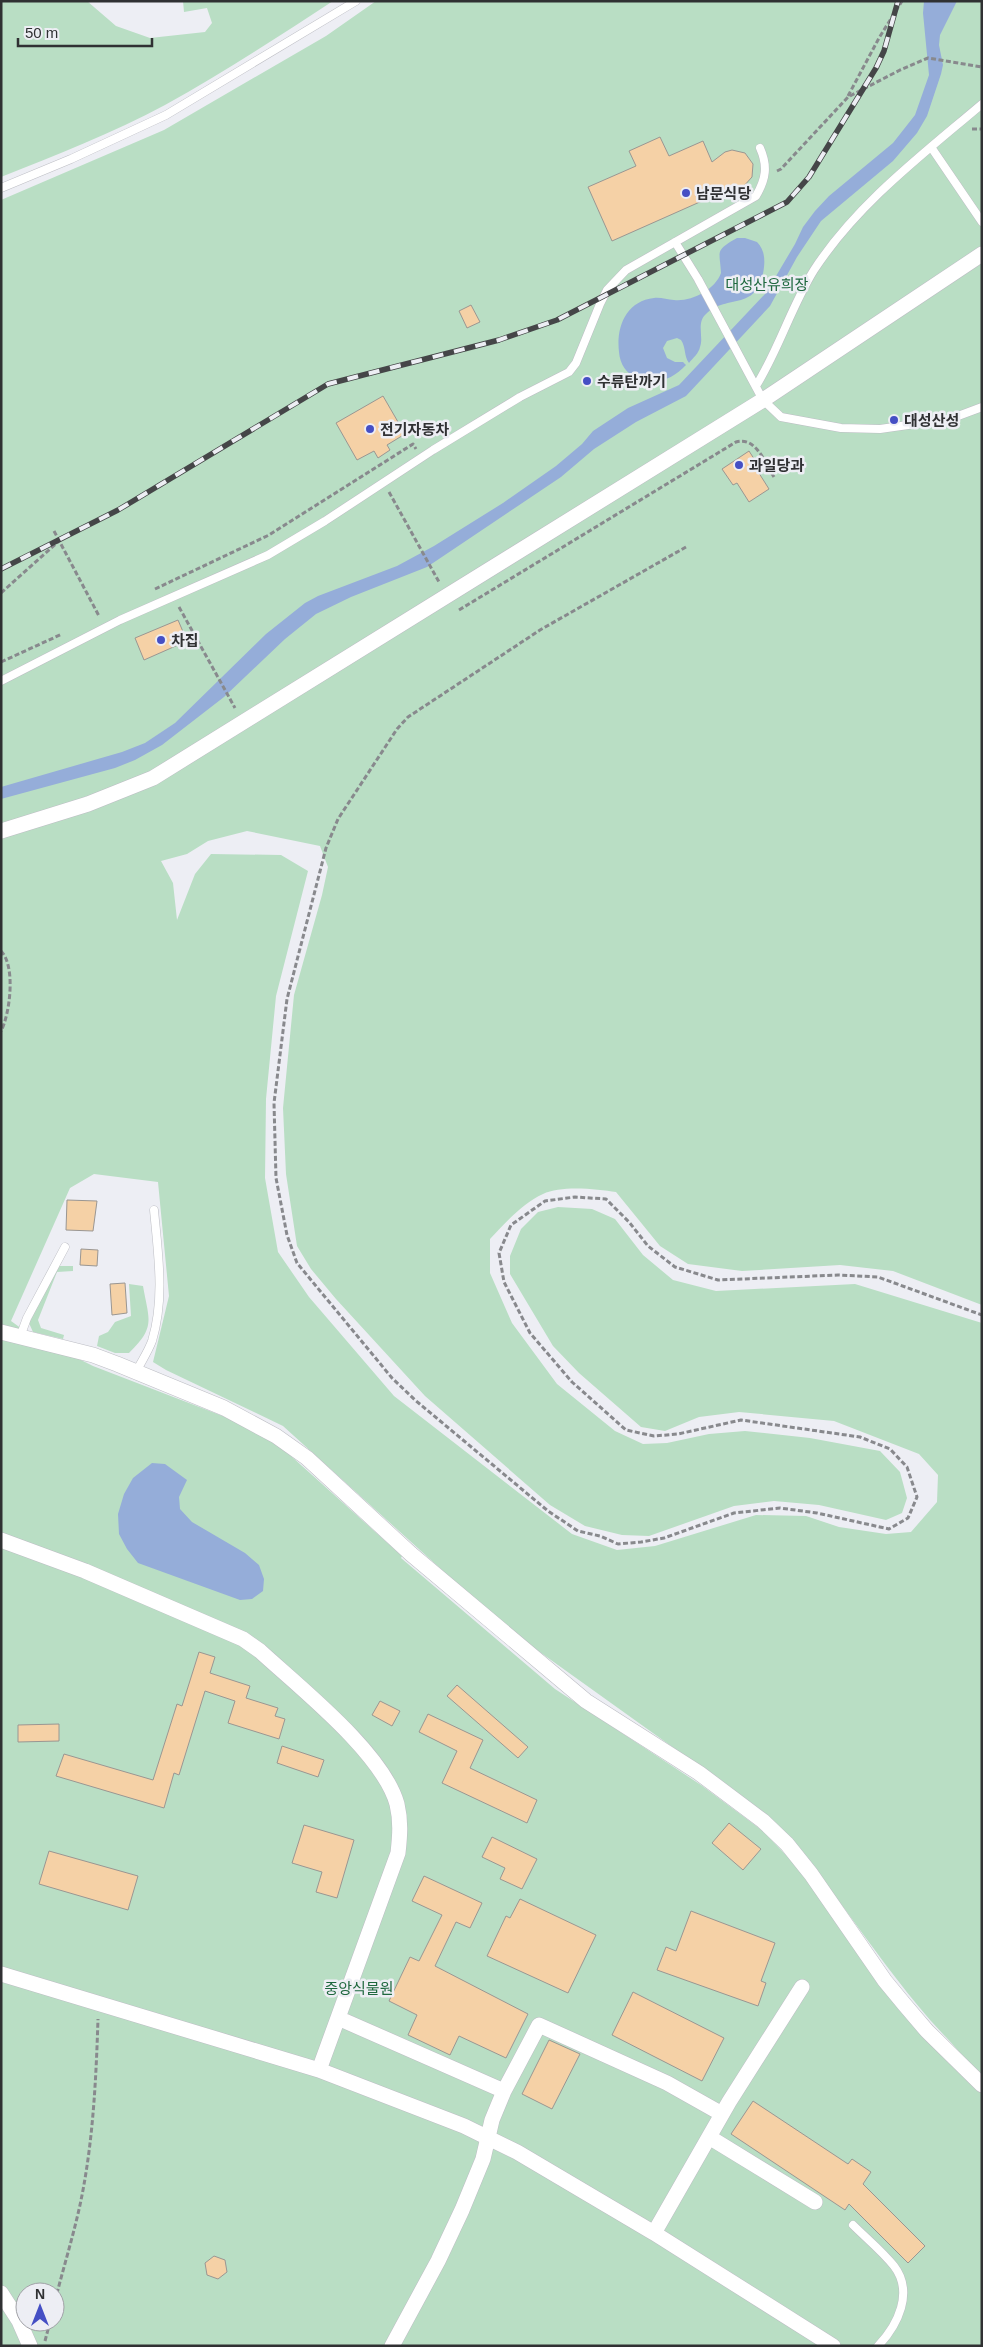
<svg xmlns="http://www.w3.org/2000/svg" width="983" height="2347" viewBox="0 0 983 2347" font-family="Helvetica,'Noto Sans KR',sans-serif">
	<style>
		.green { fill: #b9dec4; fill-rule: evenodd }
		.water { fill: #95add9 }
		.building { fill: #f5d1a6; stroke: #9a9692 }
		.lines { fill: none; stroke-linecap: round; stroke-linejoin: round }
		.service-casing { stroke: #bdbec4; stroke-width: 9 }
		.minor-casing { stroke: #bdbec4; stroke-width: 16 }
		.path { stroke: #88898d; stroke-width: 3; stroke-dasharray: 5 2.5; stroke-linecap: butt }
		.service { stroke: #fff; stroke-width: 8 }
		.minor { stroke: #fff; stroke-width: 15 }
		.rail-casing { stroke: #454648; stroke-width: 5.5 }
		.rail { stroke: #edeef4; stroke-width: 4; stroke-dasharray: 11; stroke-linecap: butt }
		.poi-dot { fill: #454fc4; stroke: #edeef4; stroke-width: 2 }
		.labels { text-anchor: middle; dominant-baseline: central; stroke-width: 5; stroke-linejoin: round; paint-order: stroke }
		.poi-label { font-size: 15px; font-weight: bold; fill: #303133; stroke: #edeef4; text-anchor: start }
		.park-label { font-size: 15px; fill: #1e683e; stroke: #edeef4 }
	</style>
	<rect width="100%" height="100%" fill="#edeef4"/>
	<path class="green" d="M1,1h86l29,25 34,12 55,-6 7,-9 -5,-15 -23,4 -1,-11h150c-55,36 -110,72 -168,104 -52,28 -109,50 -164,72z
		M376,1h606v1304l-89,-34 -53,-6 -98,6 -54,-7 -28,-18 -44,-54c-19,-3 -55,-7 -73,2 -20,9 -38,29 -53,45v34l22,50 45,61 58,47 28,13 24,-1 42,-9 36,-3 65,7 70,13 20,21 7,26 -5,15 -16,7 -67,-15 -45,-4 -40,5 -85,30 -27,-1 -37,-9 -35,-21 -125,-109 -89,-97 -25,-30 -14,-23 -11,-72 -3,-66 11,-113 28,-100 6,-28 -8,-21 -73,-15 -39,10 -21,13 -26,7 12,22 4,37 18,-46 16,-20 70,1 27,16 -32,125 -10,103 -1,79 13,74 31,45 85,99 178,138 45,16 38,-4 101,-31 50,1 33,11 47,7 25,-2 26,-30 1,-27 -19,-21 -85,-33 -95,-9 -40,5 -34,14 -24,-4 -62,-54 -26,-27 -43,-72v-18l11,-27 17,-17 20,-5 34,2 23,10 28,36 30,25 43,11 139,-7 127,39v751c-15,-11 -27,-28 -40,-41 -64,-69 -110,-152 -176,-219l-261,-187 -222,-201 -117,-56 -13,-8 16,-66 -11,-114 -64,-8 -24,14 -59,133 18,13 64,32 140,54 48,27 121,109 -1,2 154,131 146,96 62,46 41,43 95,136 83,82v254h-981v-2146l163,-70 162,-94zM25,2292h30v30h-30z
		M57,1266h16v5l-16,1 -19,48 3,8 23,7 -1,4 -30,-7 -4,-9z
		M129,1284l14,2c6,34 13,41 -14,67h-14l-18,-7 2,-10 9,-4 7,-10 16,-6z"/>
	<path class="water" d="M924,1h33l-17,34 -1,10 4,20 -2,9 -14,42 -10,17 -24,28 -72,60 -24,36 -27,49 -84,90 -50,26 -42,27 -33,28 -134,90 -76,30 -35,17 -31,25 -61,58 -62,48 -27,15 -20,8 -114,31v-12l121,-35 23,-9 30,-20 91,-89 39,-31 13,-7 79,-30 37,-20 69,-43 53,-37 26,-22 11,-13 35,-23 51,-23 87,-92 29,-49 8,-17 12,-16 14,-15 64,-53 22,-28 14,-40 -6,-62z
		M737,238h8l12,4c7,7 8,16 7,25 -5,46 -37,26 -58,47 -10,9 -2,23 -6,33 -1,6 -7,11 -11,16 -5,-6 -3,-16 -8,-23l-4,-2 -10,3 -4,7 4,10 8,4h8l3,3c-13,14 -30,21 -48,13 -12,-4 -18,-14 -19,-26 -3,-25 7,-51 35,-54 7,-1 13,2 20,2 17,2 41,-10 47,-27 -1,-22 -7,-22 16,-35z
		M152,1463l13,1 22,16 -8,17 1,12 12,13 53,31 14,12 5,14 -1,12 -11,8 -12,1 -102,-37 -11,-14 -8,-15 -1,-20 6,-20 9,-16z"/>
	<path class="building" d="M660,137l9,19 34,-15 9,21 13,-10 7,-2 13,3 8,11 -1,13 -9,10 -14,2 -117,52 -24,-54 48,-21 -7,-15z
		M471,305l9,17 -13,6 -8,-17z
		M383,396l22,38 -18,11 3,5 -12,8 -4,-7 -17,9 -21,-37z
		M749,451l11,17 -3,2 12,19 -20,13 -12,-19 -4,2 -11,-16z
		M178,620l9,21 -43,19 -9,-22z
		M67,1200l30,1 -4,30 -27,-1z
		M81,1249l17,1 -1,16 -17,-1z
		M125,1283l2,30 -15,2 -2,-31z
		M199,1652l16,5 -5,16 40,13 -4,12 32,10 -3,8 10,3 -6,20 -51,-16 7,-22 -30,-10 -26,84 -5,-2 -10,35 -108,-32 8,-22 89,26 24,-76 5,2z
		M457,1685l71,62 -10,11 -71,-62z
		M380,1701l20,10 -8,15 -20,-11z
		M428,1714l55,26 -13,28 67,32 -10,23 -85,-40 15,-32 -38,-19z
		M59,1724v17l-41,1v-17z
		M282,1746l42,14 -6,17 -41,-14z
		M729,1823l32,26 -18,21 -31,-27z
		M304,1825l50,15 -17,58 -21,-6 6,-20 -30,-9z
		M492,1837l45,22 -15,30 -22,-10 5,-11 -23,-11z
		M49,1851l89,25 -10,34 -89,-26z
		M424,1876l58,27 -12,25 -14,-6 -21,44 93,48 -22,44 -47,-22 -9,19 -42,-20 9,-20 -28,-14 21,-44 9,4 23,-46 -30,-14z
		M520,1899l76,36 -28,58 -81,-37 19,-40 4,2z
		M691,1911l84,32 -14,38 5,2 -8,23 -101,-36 9,-23 10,4z
		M633,1992l91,46 -22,43 -90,-46z
		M549,2040l31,14 -28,55 -30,-15z
		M753,2101l95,63 4,-5 19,13 -8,12 62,62 -17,17 -59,-59 -4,6 -114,-76z
		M214,2256l11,4 2,12 -9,7 -11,-4 -2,-12z"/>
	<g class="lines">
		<g class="service-casing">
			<path id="service" d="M931,147l51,75
				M1,188l70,-29 95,-44 190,-114
				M675,242l23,37 65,121 18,17 60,11 39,1 70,-10 32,-12
				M756,386c23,-37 35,-79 58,-116 43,-66 108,-115 168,-166
				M1,681l119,-61 148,-65 57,-34 108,-71 87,-53 49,-25 7,-9 24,-59 7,-14 19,-20 130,-74c10,-17 12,-30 4,-48
				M20,1337l7,-19 38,-71
				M136,1372c5,-10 12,-20 16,-31 13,-42 6,-88 2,-131
				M853,2225c13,13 29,26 41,41 20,26 4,59 -16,80"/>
		</g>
		<g class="minor-casing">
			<path id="minor" d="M1,831l87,-27 65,-26 610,-378 219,-146
				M1,1332l92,23 24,9 107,44 52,28 31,22 104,96 175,147 113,72 64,48 24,23 24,30 74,107 19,23 23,27 55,54
				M1,1540l84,31 158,68 17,12c39,36 123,102 137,153 4,17 3,31 1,49l-79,217
				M1,1974l318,96 145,56 53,26 137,81 179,113
				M338,2018l166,73
				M709,2137l106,65
				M654,2233l75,-131 73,-115
				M1,2293l18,28 11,25
				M392,2346l46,-85 24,-51 21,-51 9,-39 12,-29 35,-66 128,58 55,31"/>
		</g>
		<path class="path" d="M848,96l31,-58 23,-37
			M972,129h10
			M777,171l4,-2 67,-72 52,-27 28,-12 54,9
			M389,492l50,90
			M54,531l45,85
			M686,547l-146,83 -132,87 -11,12 -59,90 -12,29 -39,151 -13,104 2,75 11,57 10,28 95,115 23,22 133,111 30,20 22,5 18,8 23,-2 23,-4 70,-25 46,-5 37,5 72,16 19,-11 9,-21 -10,-30 -17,-18 -30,-12 -119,-17 -63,14 -24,2 -28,-6 -54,-48 -42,-49 -26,-51 -5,-29 12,-28 34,-24 30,-4 31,2 23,23 19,24 27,21 43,13 120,-5 40,2 104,38
			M155,589l114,-54 144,-91 3,5
			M1,593l58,-52
			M179,607l56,101
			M459,610l277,-168c20,-6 29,21 38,35
			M1,662l61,-28
			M1,951c15,15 9,63 0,80
			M55,2301c8,-32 18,-64 25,-96 13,-61 16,-124 18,-186
			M45,2341l5,-19"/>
		<use href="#service" class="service"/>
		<use href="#minor" class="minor"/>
		<g class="rail-casing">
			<path id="rail" d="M1,569l117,-59 210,-126 171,-44 58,-20 230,-118 22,-25 67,-109 8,-17 14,-50"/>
		</g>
		<use href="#rail" class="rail"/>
	</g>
	<g class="poi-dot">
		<circle cx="686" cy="193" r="5"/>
		<circle cx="587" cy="381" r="5"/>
		<circle cx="894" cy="420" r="5"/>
		<circle cx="370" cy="429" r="5"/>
		<circle cx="739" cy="465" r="5"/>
		<circle cx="161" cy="640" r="5"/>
	</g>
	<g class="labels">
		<g class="poi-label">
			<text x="696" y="193">남문식당</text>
			<text x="597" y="381">수류탄까기</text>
			<text x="904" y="420">대성산성</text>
			<text x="380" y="429">전기자동차</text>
			<text x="749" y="465">과일당과</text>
			<text x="171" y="640">차집</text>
		</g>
		<g class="park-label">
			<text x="767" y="284">대성산유희장</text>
			<text x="359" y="1988">중앙식물원</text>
		</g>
	</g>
	<rect width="983" height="2347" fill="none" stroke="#303133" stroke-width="5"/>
	<g transform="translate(40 2307)"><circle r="24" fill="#edeef4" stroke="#a1a2a7"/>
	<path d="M0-4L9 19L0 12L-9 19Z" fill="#454fc4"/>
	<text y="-8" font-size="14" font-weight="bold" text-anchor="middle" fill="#303133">N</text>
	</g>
	<path d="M18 38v8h134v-8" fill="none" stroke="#303133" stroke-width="2.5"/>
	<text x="25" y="38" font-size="15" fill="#303133" stroke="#edeef4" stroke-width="4" paint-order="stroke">50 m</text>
</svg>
